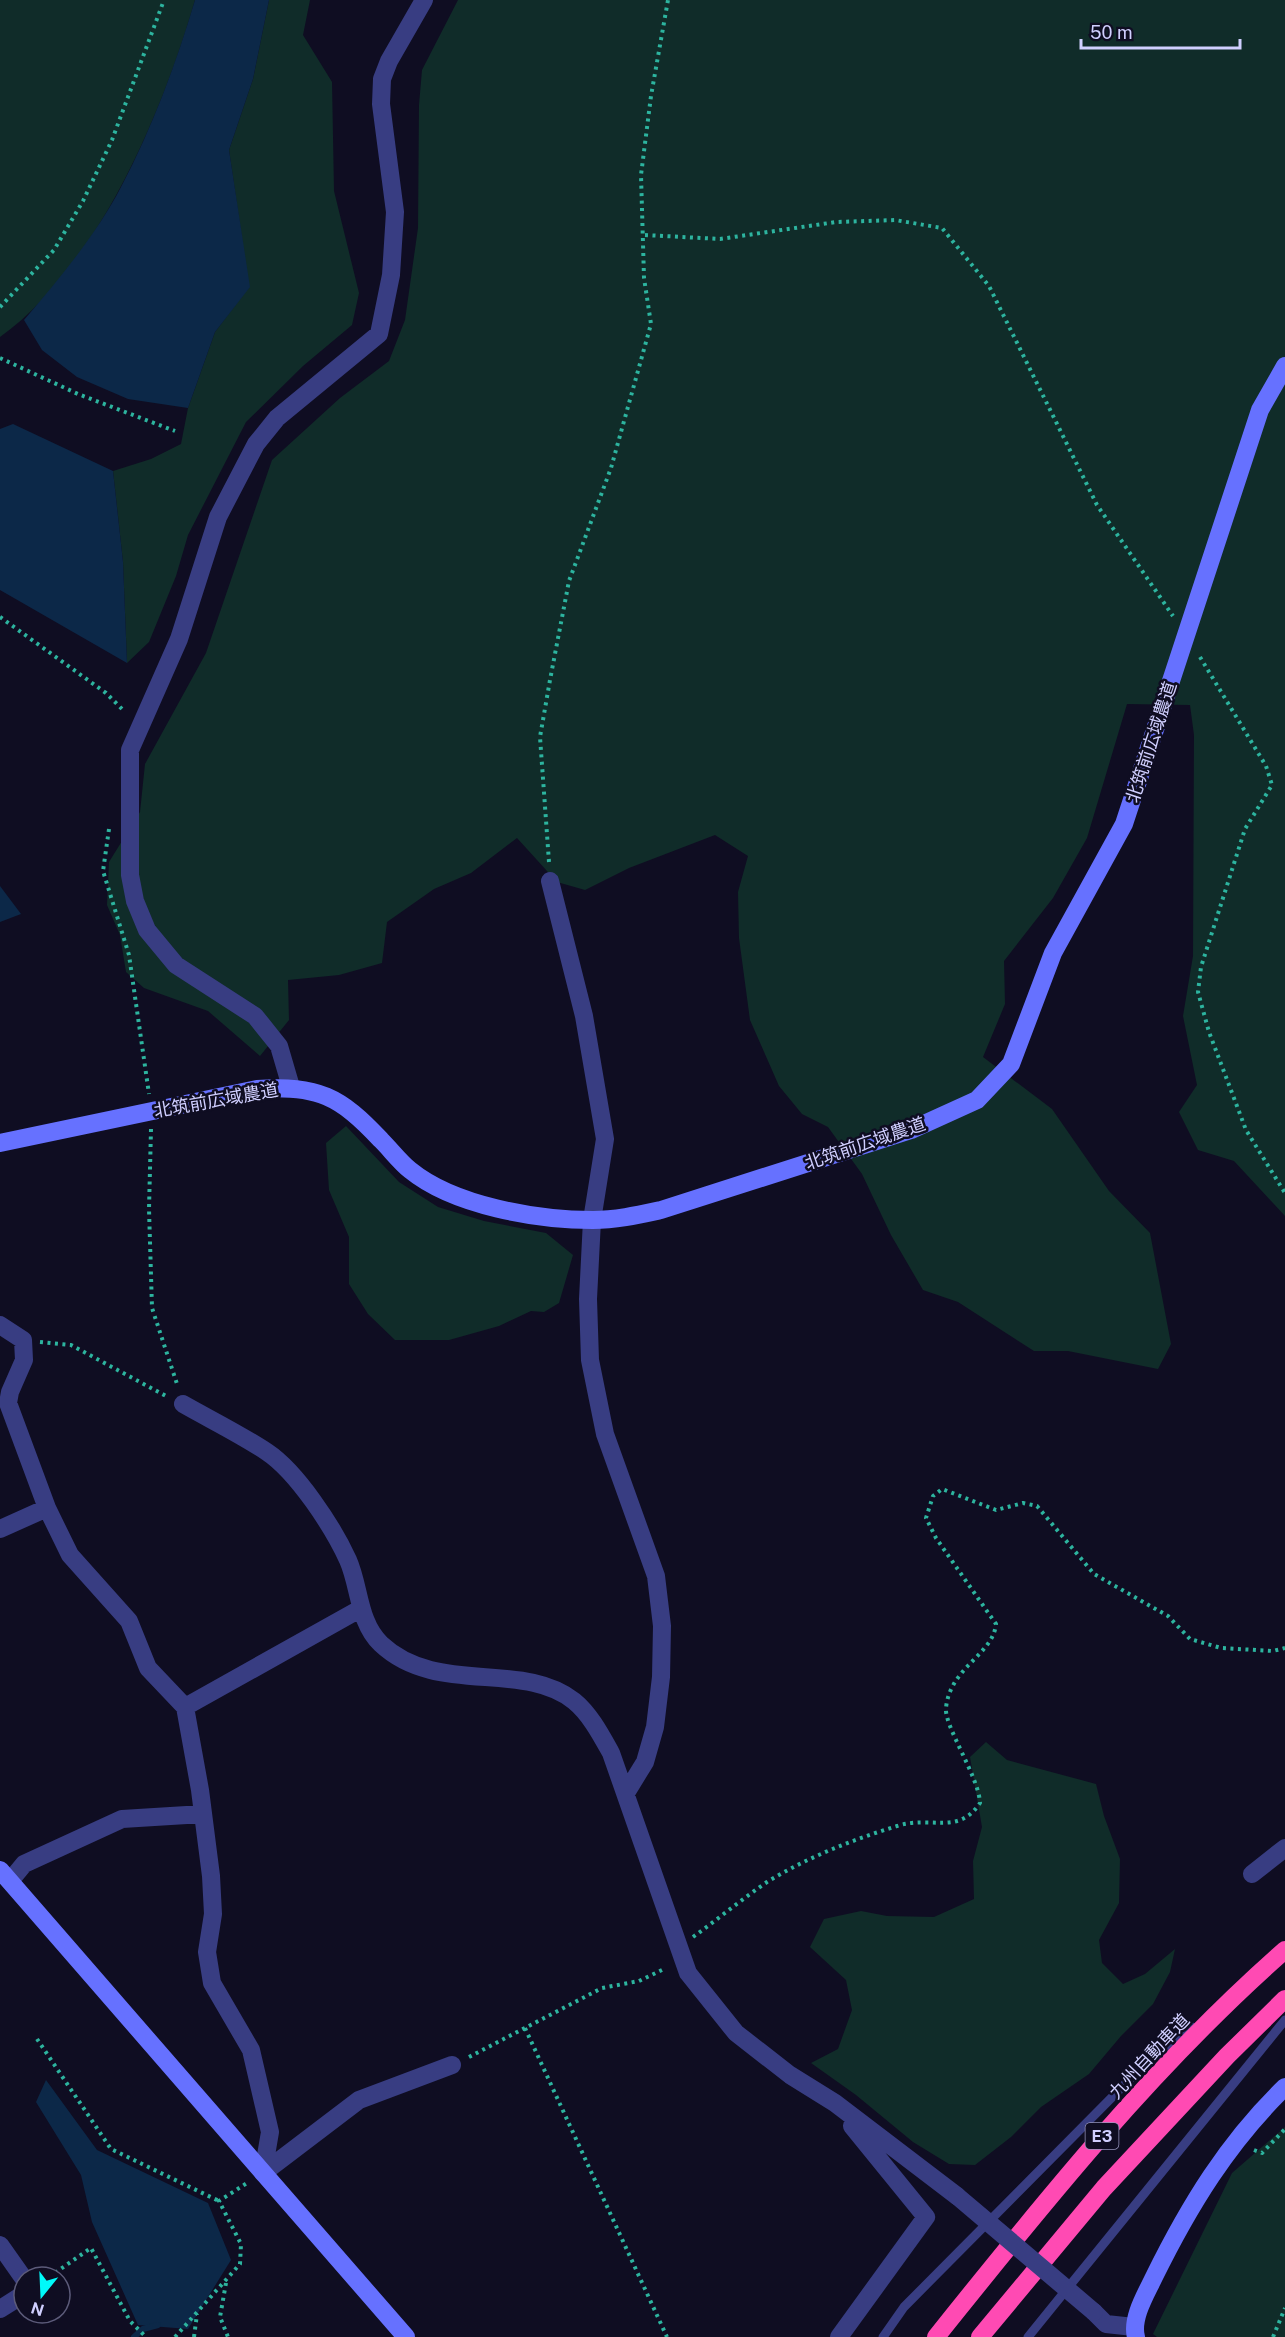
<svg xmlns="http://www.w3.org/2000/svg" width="1285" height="2337" viewBox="0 0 1285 2337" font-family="'Public Sans','Noto Sans JP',sans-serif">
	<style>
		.green { fill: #102c29 }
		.water { fill: #0c2848 }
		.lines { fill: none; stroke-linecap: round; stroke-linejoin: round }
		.stream { stroke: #0c2848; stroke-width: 6 }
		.path { stroke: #2db49f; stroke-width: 4; stroke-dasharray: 3 4.5; stroke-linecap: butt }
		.lane { stroke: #383d82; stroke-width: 9 }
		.street { stroke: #383d82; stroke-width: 18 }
		.secondary { stroke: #6671ff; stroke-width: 18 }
		.highway { stroke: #ff4ab3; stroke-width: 18 }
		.street-bridge { stroke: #383d82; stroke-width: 18 }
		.labels { text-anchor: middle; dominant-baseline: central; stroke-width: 5; stroke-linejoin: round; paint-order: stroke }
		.shield { fill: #0f0d22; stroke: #9695bd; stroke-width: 1.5 }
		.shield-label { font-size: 16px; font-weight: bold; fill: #d0cfff }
		.street-label { font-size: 18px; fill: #d0cfff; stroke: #0f0d22 }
	</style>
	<rect width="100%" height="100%" fill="#0f0d22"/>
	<path class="green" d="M0,0h195c-32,112 -98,268 -195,337z
		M269,0h41l-7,35 29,47 2,109 25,102 -7,32 -49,41 -57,56 -58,113 -12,41 -27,66 -22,21 -4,-101 -10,-91 38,-12 30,-15 7,-36 27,-76 34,-45 -20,-137 24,-71z
		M458,0h827v1216l-51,-55 -36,-11 -19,-38 18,-27 -14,-69 10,-60 1,-221 -4,-30 -63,-1 -40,134 -34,60 -49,63 1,43 -22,53 69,52 57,82 41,42 21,111 -13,25 -90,-18h-34l-76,-49 -35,-12 -32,-55 -29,-61 -34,-47 -26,-13 -23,-28 -29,-66 -11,-82 -1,-46 10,-36 -33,-21 -86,33 -44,22 -28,-8 -40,-44 -46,35 -37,16 -47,33 -5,41 -43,12 -51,5 1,40 -29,36 -52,-45 -64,-23 -18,-16 -6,-37 -13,-30 2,-43 31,-50 5,-48 61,-111 66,-193 68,-62 49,-37 16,-41 13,-92 1,-123 3,-35z
		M346,1126l53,56 39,25 46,14 62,12 27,22 -14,48 -15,9 -13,-1 -32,15 -50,14h-54l-27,-26 -19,-30v-47l-20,-47 -3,-47z
		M986,1742l21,18 89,24 8,32 16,43 -1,44 -20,37 3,23 21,21 22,-10 30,-25 -5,23 -17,32 -32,32 -32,38 -48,33 -30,30 -36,28 -26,-1 -36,-22 -57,-47 -45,-32 27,-14 14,-39 -6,-30 -36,-33 14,-28 37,-8 26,5 47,1 40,-18 -1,-38 9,-34 -12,-70z
		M1285,2127v210h-128l-4,-3 79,-161z"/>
	<path class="water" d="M195,0h74l-16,79 -24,71 21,137 -35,45 -27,76 -60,-9 -51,-22 -35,-27 -18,-30c35,-41 72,-85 97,-133 31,-59 55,-123 74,-187z
		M13,424l100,47 10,91 4,101 -127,-73v-161z
		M0,886l21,28 -21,8z
		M46,2080l51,70 111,53 23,57 -43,69 -50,-4 -46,-103 -11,-47 -45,-73z"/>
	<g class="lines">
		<path class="stream" d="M134,2337l9,-8 15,-4"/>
		<path class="path" d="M645,235l75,4 116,-17 59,-2 47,8 47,58 108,219 76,111
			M0,307l54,-57 29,-49 29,-61 52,-140
			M0,358l78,36 97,37
			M0,617l106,76 19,19
			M1200,657l66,109 6,19 -27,44 -44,138 -3,25 11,40 37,98 39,63
			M109,829l-6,42 26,84 20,139
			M549,862l-9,-125 10,-57 19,-99 42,-113 40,-144 -7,-46 -3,-103 10,-79 17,-96
			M151,1129l-2,80 3,99 26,79
			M40,1342l31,3 95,51
			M693,1937c25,-18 49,-38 74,-55 41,-25 85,-42 130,-56 34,-11 61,10 83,-23 -1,-26 -36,-77 -34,-95 4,-41 47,-53 50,-84l-60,-86 -10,-20 7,-22 9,-7 54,21 27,-7 14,3 57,68 74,42 22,23 31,9 52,3 12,-3
			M525,2028l142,309
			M37,2039l74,110 108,52
			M469,2057l133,-69 37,-7 27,-13
			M1254,2150l8,3 23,-24
			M49,2277l42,-29 39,73 16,16
			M226,2283l-6,34 8,20
			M175,2337l65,-73 1,-20 -22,-43 28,-18
			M194,2337l3,-23
			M1273,2337l12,-29"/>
		<path class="lane" d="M883,2337l21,-30 238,-240 50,-40
			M1028,2337l257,-317"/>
		<path class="street" d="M550,881l34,135 21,123 -13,81 -4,79 2,61 15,74 51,142 6,50 -1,51 -6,50 -10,35 -19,31
			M291,1087l-12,-41 -24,-30 -79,-51 -29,-35 -12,-29 -5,-26v-125l49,-111 39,-122 38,-73 21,-26 102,-84 12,-59 4,-63 -14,-108 1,-25 7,-18 35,-61
			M0,1325l23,15 1,20 -14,32 -2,11 39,105
			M183,1404c28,16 57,30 84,48 30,20 66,75 81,108 12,27 10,62 33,84 55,52 142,16 193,57 16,13 27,34 37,52l77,220 48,60 54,42 45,28 122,93
			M0,1529l47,-21 23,47 59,66 19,47 37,39 175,-98
			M185,1707l15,83 11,86 2,38 -6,38 5,31 39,67 19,82 -7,41
			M1252,1874l33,-26
			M10,1881l14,-17 98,-45 81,-5
			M263,2173l96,-73 93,-35
			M0,2245l24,34
			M0,2309l24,-15
			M1094,2312l12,12 28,3
			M839,2337l87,-120 -74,-91"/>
		<path class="secondary" d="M0,1143l257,-54c61,-4 83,7 124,51 10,10 19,22 29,30 44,36 127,50 183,50 23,0 45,-5 68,-10l250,-80 66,-30 34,-36 42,-111 71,-129 136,-414 25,-44
			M0,1870l406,467
			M1136,2337c-5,-19 10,-43 18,-60 35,-71 74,-135 131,-190"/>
		<path class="highway" d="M936,2337c108,-135 218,-272 349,-387
			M980,2337l124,-149 123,-132 58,-57"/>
		<path class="street-bridge" d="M957,2196l137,116"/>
	</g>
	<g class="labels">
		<rect class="shield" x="1085.5" y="2123" width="33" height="26" rx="4.5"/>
		<g class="shield-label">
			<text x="1102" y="2136">E3</text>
		</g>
		<g class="street-label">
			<text transform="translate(1151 742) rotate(-72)">北筑前広域農道</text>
			<text transform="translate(216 1100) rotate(-10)">北筑前広域農道</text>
			<text transform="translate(865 1143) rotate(-19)">北筑前広域農道</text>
			<text transform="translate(1149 2056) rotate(-47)">九州自動車道</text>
		</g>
	</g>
	<g transform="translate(42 2295) rotate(198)"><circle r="28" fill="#0f0d22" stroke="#5c5b7a" stroke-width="1.5"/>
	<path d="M0-4.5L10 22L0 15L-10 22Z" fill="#00fafa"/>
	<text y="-9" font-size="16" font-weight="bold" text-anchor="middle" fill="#d0cfff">N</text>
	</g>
	<path d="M1081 39v9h159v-9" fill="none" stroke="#d0cfff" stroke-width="3"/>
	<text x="1090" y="39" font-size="18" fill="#d0cfff" stroke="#0f0d22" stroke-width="4.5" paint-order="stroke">50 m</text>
</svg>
